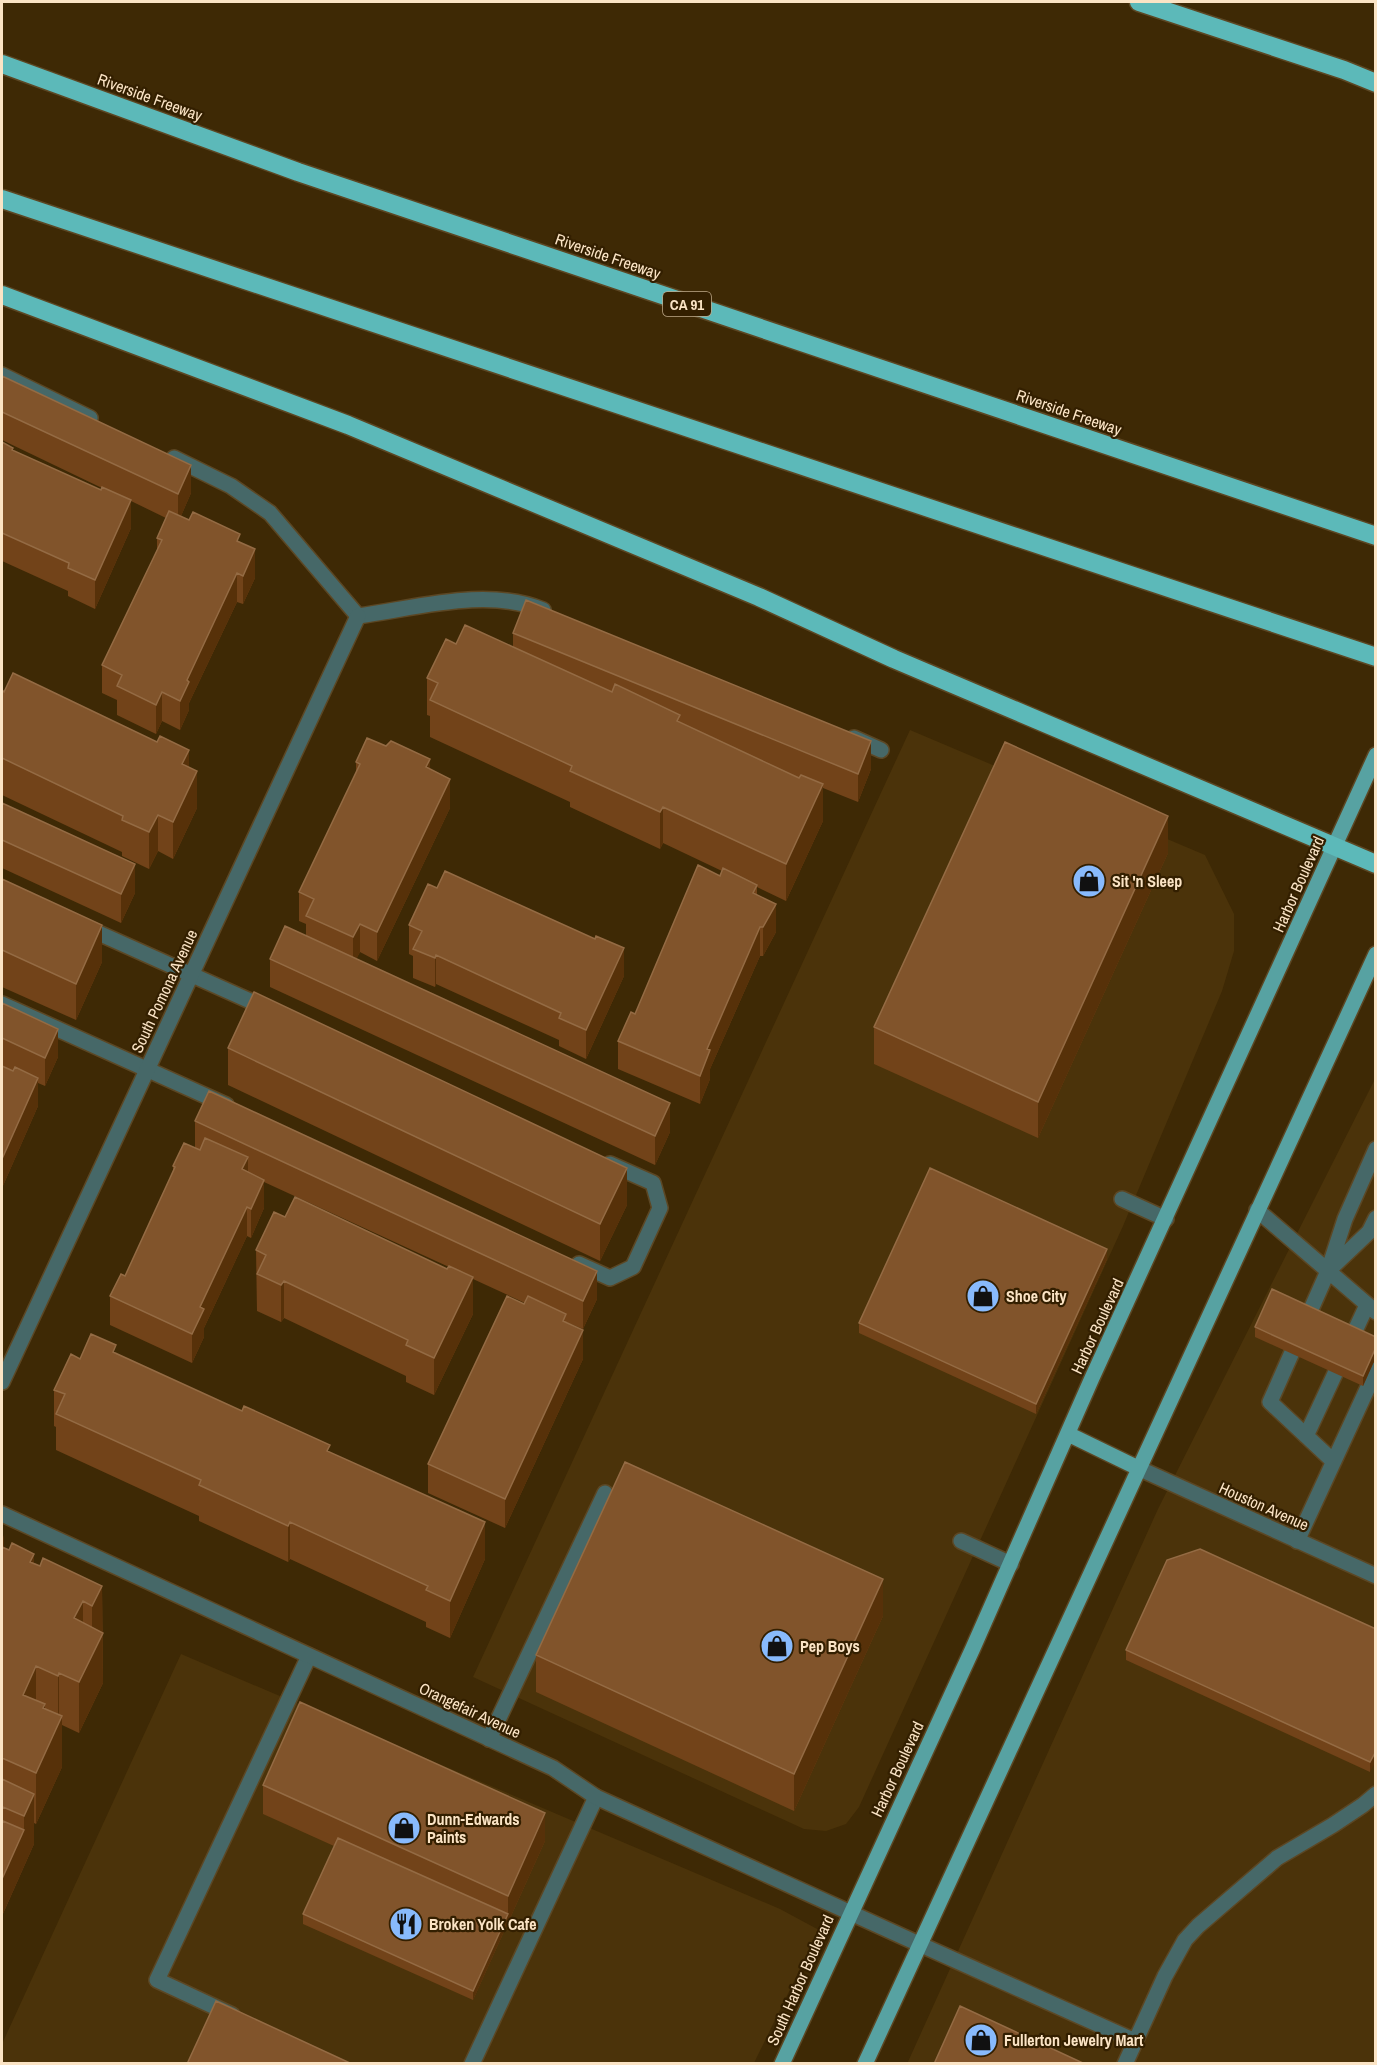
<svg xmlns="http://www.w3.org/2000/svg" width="1377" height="2065" viewBox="0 0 1377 2065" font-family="'Archivo Narrow',sans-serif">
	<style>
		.built { fill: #4b330a }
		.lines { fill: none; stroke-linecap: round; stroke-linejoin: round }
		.service-casing { stroke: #5c4724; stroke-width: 18 }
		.minor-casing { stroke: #5c4724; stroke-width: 18 }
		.primary-casing { stroke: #5c4724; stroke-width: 18 }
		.motorway-casing { stroke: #5c4724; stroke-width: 21 }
		.service { stroke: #466868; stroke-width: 15 }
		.minor { stroke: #466868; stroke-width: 15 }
		.primary { stroke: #57a2a2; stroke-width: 15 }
		.motorway { stroke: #5cb9b9; stroke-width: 18 }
		.wall { fill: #724319 }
		.shaded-wall { fill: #573109 }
		.building { fill: #81542b; stroke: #946b44; stroke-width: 1.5 }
		.labels { text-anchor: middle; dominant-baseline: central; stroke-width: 4.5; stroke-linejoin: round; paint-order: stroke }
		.shield { fill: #331f00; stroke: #bfa98a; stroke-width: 1.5 }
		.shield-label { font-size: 15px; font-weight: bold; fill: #fbe4c5 }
		.street-label { font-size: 16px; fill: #fbe4c5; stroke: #331f00 }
		.poi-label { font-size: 16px; font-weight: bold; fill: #fbe4c5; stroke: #331f00; text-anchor: start }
	</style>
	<rect width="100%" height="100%" fill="#3e2905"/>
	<path class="built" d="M910,730l295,125 29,59v37l-12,40 -99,235 -264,581 -13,17 -20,7 -22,-2 -331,-152z
		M1375,1079v984l-468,1 251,-555z
		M181,1654l599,255 39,21 -65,133 -752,1v-20z"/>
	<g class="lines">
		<g class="service-casing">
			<path id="service" d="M2,375l88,43
				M174,458l57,28 39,27 88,103c59,-8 129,-29 185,-6
				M854,738l27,12
				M85,927l183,82
				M2,1004l224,101
				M1122,1199l44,20
				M1257,1210l119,102
				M579,1264l31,14 23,-11 27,-59 -7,-25 -43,-19
				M1330,1269l39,-37 7,-14
				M1306,1436l61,-131
				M1333,1461l-63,-59 58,-131 17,-52 31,-70
				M961,1541l50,23
				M1297,1541l79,-171
				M489,1739l116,-246
				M919,1944l216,97
				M232,2015l-75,-35 152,-324
				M472,2064l124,-267
				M1125,2064l40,-88 20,-36 13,-14 79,-68 56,-33 30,-20 13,-11"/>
		</g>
		<g class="minor-casing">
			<path id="minor" d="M2,1382l356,-766
				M1138,1468l238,108
				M2,1514l551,254 43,29 323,147"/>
		</g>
		<g class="primary-casing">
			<path id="primary" d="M1068,1434l70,34
				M782,2064l191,-416 119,-270 284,-623
				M865,2064l511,-1110"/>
		</g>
		<g class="motorway-casing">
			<path id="motorway" d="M1139,2l205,68 32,13
				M2,64l296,108 1078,364
				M2,199l1374,458
				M2,295l346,130 411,172 135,62 482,205"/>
		</g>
		<use href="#service" class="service"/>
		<use href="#minor" class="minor"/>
		<use href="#primary" class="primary"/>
		<use href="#motorway" class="motorway"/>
	</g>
	<path class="wall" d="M2,376l189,117 -10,23 59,26 15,36 -12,26 -6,-2 -48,101v7l-9,20 -18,-9 -6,13 -39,-19v-15l-15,-7v-28l55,-115v-12l9,-20 -35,-17v27l-36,81 -27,-13v-5l-66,-30v-119l11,9 88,39 1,-2 -100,-48z
		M513,633l358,136 -13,33 -35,-14v33l-37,80 -29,-14v7l19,38 -13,24h-3l-50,113v10l-10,25 -82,-35v-28l104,-170 -59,-28 -3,6 -90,-42v-5l-140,-65v-21l-3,-1v-37l86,-31z
		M2,690l187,78 8,40 -24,51 -15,-8 -9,18 -27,-13v-4l-120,-57z
		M386,746l44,23 20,39 -73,153 -17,-9 -4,7 314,173 -15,33 -385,-178v-28l36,-23v-12l-7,-3v-29l57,-119v-11z
		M2,803l133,90 -14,30 -119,-55z
		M1168,853l-130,285 -164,-74v-37z
		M2,879l100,83 -26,58 -74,-33z
		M409,925l215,51 -38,83 -27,-13v-6l-123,-56 -1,3 -22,-9v-22l-4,-2z
		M2,1003l56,54 -13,29 -7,-3v23l-36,82z
		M228,1048l399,157 -27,56 -372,-176z
		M195,1121l402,178 -14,30 -17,-7 17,37 -78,169 -77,-35v-29l97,-161 -52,-24v35l-39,81 -28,-13v-6l-122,-58 -3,4 -24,-11 -1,-61 29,-33 162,52 2,-2 -185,-85v26l-13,30 -4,-2 -43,92v9l-12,26 -82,-38v-29l15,-20 48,-103v-7l22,-18z
		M1376,1156v13h-2v-10z
		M1107,1259l-71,155 -177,-81v-10z
		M1255,1327l121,10v20l-13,29 -108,-49z
		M116,1354l214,98 155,107 -35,79 -24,-11v-5l-136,-63 -2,3 -89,-41v-5l-143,-66v-23l-2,-1v-36l26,-31z
		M2,1534l2,14 36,18 62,20 1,97 -24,50 -17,-8v42l-26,57 -2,-1v21l-32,72z
		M883,1616l-89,195 -258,-119v-37z
		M1376,1629l-6,143 -244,-112v-10z
		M263,1785l282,56 -72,159 -170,-76v-10l31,-68 -71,-32z"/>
	<path class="shaded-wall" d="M191,465v28l-13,30v-29z
		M131,500v28l-36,81v-29z
		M255,549v29l-12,26v-28z
		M237,573v29l-48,101v7l-9,20v-29l7,-21z
		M162,692v29l-6,13v-29z
		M871,741v28l-13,33v-28z
		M189,750v37l-7,-23z
		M430,759v28l-4,-20z
		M197,771v37l-24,51v-37z
		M450,779v29l-73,153v-29z
		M823,784v37l-37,80v-37z
		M663,807v36l-3,6v-37z
		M158,815v36l-9,18v-37z
		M1168,816v37l-130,285v-36z
		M135,864v29l-14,30v-29z
		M776,904v28l-13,24v-29z
		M360,924v28l-7,14v-29z
		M102,925v37l-26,58v-36z
		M760,927v29l-50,113v10l-10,25v-28l7,-27z
		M624,948v28l-38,83v-29z
		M436,955v29l-1,3v-29z
		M58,1029v28l-13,29v-28z
		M38,1078v28l-36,82v-29z
		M670,1103v29l-15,33v-29z
		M248,1157v29l-6,-17z
		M627,1168v37l-27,56v-37z
		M264,1180v28l-13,30v-29z
		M247,1207v29l-43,92v9l-12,26v-29l8,-27z
		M1107,1249v10l-71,155v-10z
		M597,1271v28l-14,30v-28z
		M473,1277v37l-39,81v-37z
		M284,1281v37l-3,4v-37z
		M583,1330v29l-78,169v-29z
		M1376,1347v10l-13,29v-10z
		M290,1522v37l-2,3v-36z
		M485,1522v37l-35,79v-37z
		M4,1535v51l-2,5v-51z
		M34,1554v50l-4,-42z
		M883,1579v37l-89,195v-37z
		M102,1586l1,97 -24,50v-51l13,-27v-49z
		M83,1601v51l-9,-34z
		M36,1666v50l-13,-21z
		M59,1673v50l3,-7v51l-26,57v-51l7,-65 2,-4v50l13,-29v-49z
		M1376,1751v10l-6,11v-10z
		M2,1758l1,99 -1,4z
		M34,1794v50l-32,72v-37l22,-49v-14z
		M545,1813v28l-72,159v-9l35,-77v-18z"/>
	<path class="building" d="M2,376l189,89 -13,29 -176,-82z
		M2,442l11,6 -1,2 89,40 1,-3 29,13 -36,80 -27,-12 1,-5 -67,-30z
		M169,511l20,9 4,-8 47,22 -3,7 18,8 -12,27 -6,-3 -50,107 2,2 -9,19 -18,-9 -6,13 -39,-19 5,-11 -20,-10 60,-125 -5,-2z
		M526,600l345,141 -13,33 -345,-141z
		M465,625l147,67 3,-8 65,31 -3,6 122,57 2,-3 22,9 -37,80 -123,-57 -3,5 -90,-41 2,-5 -142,-66 8,-17 -11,-5 19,-39 10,5z
		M13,673l144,69 3,-6 29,14 -7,14 15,7 -24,51 -15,-7 -9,17 -27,-12 1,-4 -121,-58v-68l2,2z
		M367,738l19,8 5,-5 39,18 -4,8 24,12 -73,153 -17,-8 -7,13 -47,-21 8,-17 -15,-7 61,-128 -4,-2z
		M1005,742l163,74 -130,286 -164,-75z
		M2,803l133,61 -14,30 -119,-54z
		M698,865l22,11 3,-8 34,17 -4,8 23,11 -13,23h-3l-53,122 3,1 -10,26 -82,-35 13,-29 4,2z
		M445,871l150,68 1,-3 28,12 -38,82 -27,-12 2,-5 -125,-58 -1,3 -22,-9 9,-18 -13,-6 19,-41 9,4z
		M2,879l100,46 -26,59 -74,-34z
		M285,926l385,177 -15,33 -385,-177z
		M254,992l373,176 -27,56 -372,-176z
		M2,1003l56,26 -13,29 -43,-20z
		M2,1066l11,5 2,-4 23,11 -36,81z
		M209,1091l388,180 -14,30 -388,-180z
		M205,1138l43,19 -6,12 22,11 -13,29 -4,-2 -47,100 4,2 -12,25 -82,-38 11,-22 4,2 50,-109 -2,-1 11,-23 16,7z
		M930,1168l177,81 -71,155 -177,-81z
		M295,1197l152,72 2,-3 24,11 -39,81 -28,-13 2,-5 -124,-59 -3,4 -24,-11 9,-19 -10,-5 18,-38 11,5z
		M1272,1289l104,48v10l-13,29 -108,-49z
		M507,1296l17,8 4,-8 38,18 -3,7 20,9 -78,169 -77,-35z
		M91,1334l25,11 -3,7 129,59 2,-5 86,39 -3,6 158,71 -35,79 -24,-11 2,-4 -138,-64 -2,4 -89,-41 2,-5 -145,-66 9,-20 -11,-4 17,-36 9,5z
		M625,1462l258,117 -89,195 -258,-119z
		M12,1543l22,11 -4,8 10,4 3,-8 59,28 -10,20 -9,-5 -9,17 29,15 -24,49 -20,-9 -1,3 -22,-10 -13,29 22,9 -2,4 19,8 -26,57 -34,-15v1v-212l7,3z
		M1200,1549l176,80v122l-6,11 -244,-112 41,-90z
		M300,1702l245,111 -37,83 -245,-111z
		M2,1779l32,15 -10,22 -21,-9 -1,3z
		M3,1821l21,9 -22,49v-55z
		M338,1838l170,76 -35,77 -170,-77z
		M216,2001l136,63h-165z
		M960,2006l125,58h-151z"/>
	<defs>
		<g id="shop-disc" transform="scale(1.725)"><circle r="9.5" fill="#88bafc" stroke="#331f00"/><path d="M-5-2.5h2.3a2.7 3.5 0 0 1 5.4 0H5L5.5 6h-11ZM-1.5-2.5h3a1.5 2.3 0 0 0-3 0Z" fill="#111"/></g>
		<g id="restaurant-disc" transform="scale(1.725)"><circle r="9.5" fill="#88bafc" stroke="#331f00"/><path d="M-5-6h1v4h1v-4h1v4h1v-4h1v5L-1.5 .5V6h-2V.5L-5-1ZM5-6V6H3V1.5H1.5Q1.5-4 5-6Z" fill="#111"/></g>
	</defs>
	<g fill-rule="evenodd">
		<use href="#shop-disc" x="1089" y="881"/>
		<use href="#shop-disc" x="983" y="1296"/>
		<use href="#shop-disc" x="777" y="1646"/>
		<use href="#shop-disc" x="404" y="1828"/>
		<use href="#restaurant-disc" x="406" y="1924"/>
		<use href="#shop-disc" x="981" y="2040"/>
	</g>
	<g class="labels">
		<rect class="shield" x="663" y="292" width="48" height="24" rx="4.5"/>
		<g class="shield-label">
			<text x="687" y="304">CA 91</text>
		</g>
		<g class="street-label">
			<text transform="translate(150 97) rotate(20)">Riverside Freeway</text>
			<text transform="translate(608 256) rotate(19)">Riverside Freeway</text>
			<text transform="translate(1069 412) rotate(19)">Riverside Freeway</text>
			<text transform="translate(1298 884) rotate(-66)">Harbor Boulevard</text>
			<text transform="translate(164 991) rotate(-65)">South Pomona Avenue</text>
			<text transform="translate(1097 1326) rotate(-65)">Harbor Boulevard</text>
			<text transform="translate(1264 1506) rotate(24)">Houston Avenue</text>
			<text transform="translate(470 1710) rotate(25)">Orangefair Avenue</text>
			<text transform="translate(897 1769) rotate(-65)">Harbor Boulevard</text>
			<text transform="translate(800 1980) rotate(-66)">South Harbor Boulevard</text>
		</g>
		<g class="poi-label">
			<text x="1112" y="881">Sit 'n Sleep</text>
			<text x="1006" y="1296">Shoe City</text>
			<text x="800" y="1646">Pep Boys</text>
			<text x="427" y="1819">Dunn-Edwards<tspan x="427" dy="18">Paints</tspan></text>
			<text x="429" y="1924">Broken Yolk Cafe</text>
			<text x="1004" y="2040">Fullerton Jewelry Mart</text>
		</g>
	</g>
	<rect width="1377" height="2065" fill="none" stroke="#fbe4c5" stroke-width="6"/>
</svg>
